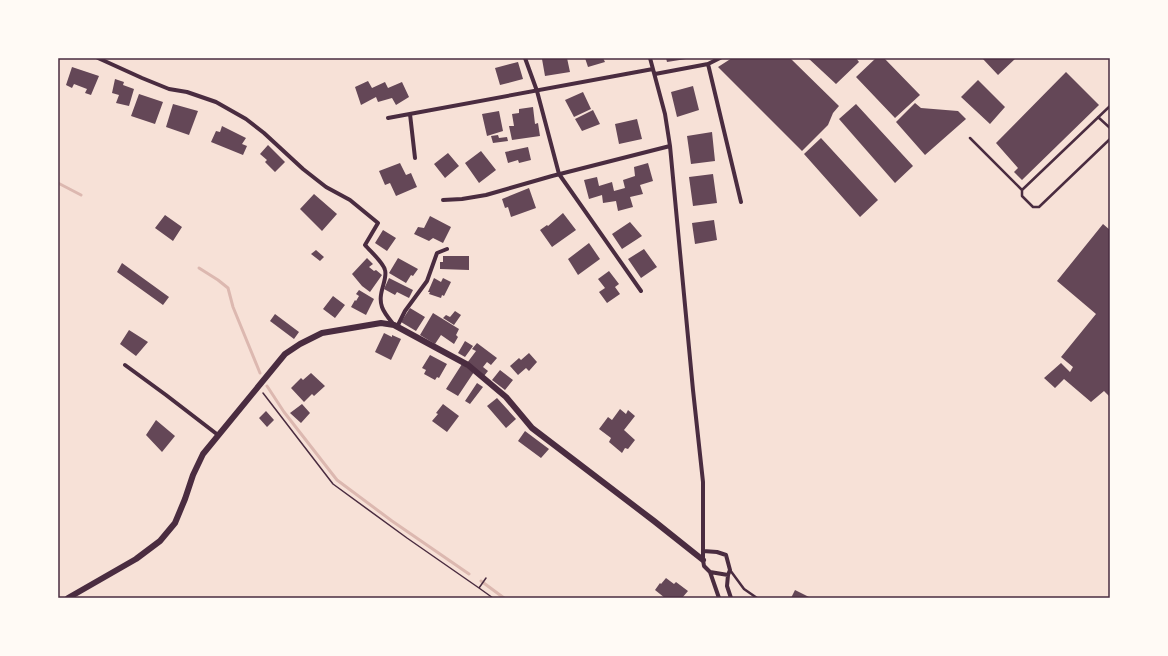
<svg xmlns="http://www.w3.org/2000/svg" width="1168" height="656" viewBox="0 0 1168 656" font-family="Inter,sans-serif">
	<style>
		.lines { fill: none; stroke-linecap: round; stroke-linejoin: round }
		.stream { stroke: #dcb8b0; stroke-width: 3 }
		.building { fill: #644757 }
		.path { stroke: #4a2c40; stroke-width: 1.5 }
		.service { stroke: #4a2c40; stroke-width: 2.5 }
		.minor { stroke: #4a2c40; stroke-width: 4 }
		.tertiary { stroke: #4a2c40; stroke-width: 6 }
		.neatline { fill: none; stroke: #4a2c40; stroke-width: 1.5 }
	</style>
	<rect width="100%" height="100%" fill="#f7e1d7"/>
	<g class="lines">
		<path class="stream" d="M58,183l23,12
			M199,268l19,12 10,8 5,19 27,66
			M267,386l17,26 53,68 55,41 77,53
			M481,581l23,17"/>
	</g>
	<path class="building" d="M546,58h21l3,14 -25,4 -3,-17z
		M585,58h18l2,4 -17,5z
		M666,58h20v1l-19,3z
		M732,58h58l49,48 -6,7 -5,12 -26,26 -84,-84z
		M808,58h48l3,4 -23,22z
		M876,58h8l36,37 -25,23 -39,-41z
		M982,58h34l-18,17z
		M518,62l5,17 -23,6 -5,-17z
		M72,67l27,9 -8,19 -6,-2 2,-4 -13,-5 -2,4 -6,-3z
		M1066,72l33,33 -77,75 -8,-8 4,-4 -22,-25z
		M115,79l9,3 -1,3 11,4 -5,17 -13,-3 3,-8 -7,-2z
		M978,80l27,27 -15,17 -29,-27z
		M368,81l4,7 13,-6 3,6 14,-6 7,15 -13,8 -4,-7 -14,4 -2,-5 -15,8 -6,-18z
		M693,86l6,24 -22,7 -6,-25z
		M583,92l8,17 -17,8 -9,-17z
		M139,94l24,8 -8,22 -24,-8z
		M915,103l6,5 37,3 8,8 -41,36 -29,-33z
		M173,104l25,7 -9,24 -23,-8z
		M856,104l57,62 -18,17 -56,-64z
		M533,107l2,17 3,-1 2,13 -28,4 -3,-14h5l-2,-12 7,-1v-4z
		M593,110l7,14 -18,7 -7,-12z
		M499,111l4,20 -16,5 -5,-22z
		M637,119l5,20 -23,5 -4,-20z
		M222,126l24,12 -4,6 5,2 -4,9 -32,-13 5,-11 4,1z
		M712,132l3,29 -24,3 -4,-28z
		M498,135l1,3 8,-1 1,4 -15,2 -2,-7z
		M821,138l57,62 -18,17 -56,-63z
		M268,145l17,17 -10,10 -10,-10 2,-2 -7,-6z
		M528,147l3,13 -12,3 -1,-3 -10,3 -3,-11z
		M481,151l15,19 -17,13 -14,-20z
		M448,153l11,13 -14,12 -11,-14z
		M400,163l6,12 5,-2 6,14 -21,9 -6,-13 -5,2 -6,-14z
		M648,163l5,18 -13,4 3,9 -13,3 3,10 -15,4 -2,-10 -13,2 -1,-8 -13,4 -5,-19 13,-3 2,9 13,-4 2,9 11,-3 -2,-8 12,-4 -1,-9z
		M713,174l4,29 -24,3 -4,-29z
		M529,188l7,20 -25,9 -3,-10 -3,1 -3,-9z
		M314,194l23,20 -15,17 -22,-22z
		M563,213l13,17 -24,17 -12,-17 7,-5 1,1z
		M165,215l17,12 -9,14 -18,-13z
		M430,216l21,11 -8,16 -10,-5 -4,3 -15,-7 4,-7 6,1z
		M714,220l3,20 -22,4 -3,-21z
		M630,222l12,14 -20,13 -10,-15z
		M1103,224l7,6v167l-6,-6 -13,11 -27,-23 -9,9 -11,-10 17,-15 9,9 3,-5 -12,-10 35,-43 -39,-33z
		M383,230l13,8 -9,13 -12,-8z
		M589,243l11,16 -22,16 -10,-16z
		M644,249l13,18 -16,11 -13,-19z
		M316,250l8,7 -4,4 -9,-7z
		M443,256h26v14l-29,-1v-7h3z
		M367,258l6,6 -4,3 5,4 2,-1 6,5 -12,17 -8,-6 -10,-12z
		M398,258l20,11 -5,7 -2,-1 -5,8 -17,-10z
		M122,263l47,34 -6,8 -46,-33z
		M609,271l10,13 -4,3 5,7 -13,9 -8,-11 6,-4 -7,-9z
		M389,278l24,12 -4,8 -12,-6 -2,3 -11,-6z
		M434,278l7,4 2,-4 8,4 -7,14 -2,-1 -1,3 -12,-4 1,-2h-2z
		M359,290l15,9 -8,16 -15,-8 4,-7 1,1 3,-5 -3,-2z
		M333,296l12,9 -10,13 -12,-9z
		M410,308l15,9 -9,14 -15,-9z
		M455,311l6,4 -7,10 -11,-7 3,-3 4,2z
		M433,313l26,16 -3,6 2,2 -4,7 -13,-9 -6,9 -15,-9z
		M275,314l24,18 -5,7 -24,-18z
		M129,330l19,12 -12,14 -16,-12z
		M384,333l8,4v-2l9,4 -10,21 -16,-8z
		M465,341l8,5 -8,11 -7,-4z
		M477,343l20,15 -6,7 -4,-3 -4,5 5,4 -4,5 -17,-13 9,-12 -4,-2z
		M529,353l8,9 -8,9 -3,-3 -8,7 -8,-9 9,-8 2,2z
		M430,355l17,9 -8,14 -2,-1 -2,3 -11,-6 2,-4 -4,-2z
		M462,364l12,8 -16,24 -12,-7z
		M500,370l13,10 -8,10 -13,-10z
		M311,373l14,13 -11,10 -2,-2 -8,8 -13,-14 10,-10 2,2z
		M477,383l6,4 -13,17 -5,-3z
		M497,398l19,21 -10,9 -19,-22z
		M302,404l8,9 -9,10 -11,-10z
		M443,404l16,12 -12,16 -15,-11 6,-7 -2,-1z
		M620,409l6,5 2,-4 7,6 -11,14 11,10 -7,9 -3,-1 -3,5 -13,-11 2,-4 -12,-9 9,-12 4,3z
		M266,411l8,9 -7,7 -8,-9z
		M156,420l19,16 -13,16 -16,-17z
		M525,431l24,18 -8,9 -23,-17z
		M666,578l8,6 2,-2 12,9 -6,7h-17l-10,-8 5,-7 1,1z
		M795,590l16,8h-20z"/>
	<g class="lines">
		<path class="path" d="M263,393l70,91 74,54 72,50
			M486,578l-7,10 14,10"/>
		<path class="service" d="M1110,106l-88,84v6l11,11h6l71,-68
			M1098,117l12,11
			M970,138l52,52
			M730,570l14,19 13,9"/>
		<path class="minor" d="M98,58l44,20 27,11 18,3 29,10 30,17 18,14 39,36 23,18 24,13 28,23 -13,22c6,7 18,17 20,25 3,10 -8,23 -3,37 2,6 8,13 12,18
			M525,58l12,33 22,83 82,117
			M650,58l15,56 5,32 23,244 10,92v78l1,6 6,6 9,26
			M708,64l33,138
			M655,74l53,-10 12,-6
			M410,114l5,44
			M388,118l265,-49
			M443,200l19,-1 24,-4 66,-19 118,-30
			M397,327l8,-16 22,-30 10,-28 10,-4
			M125,365l41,30 52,40
			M703,551l14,1 9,3 4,15 -2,5 -1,11 4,12
			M710,572l18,3"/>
		<path class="tertiary" d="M68,598l68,-39 24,-18 15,-18 10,-24 8,-24 10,-21 82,-100 15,-10 22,-11 59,-10 13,2 74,40 38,32 26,31 122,93 49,39"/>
	</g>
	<rect width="1168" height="656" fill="none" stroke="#fffaf5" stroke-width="118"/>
	<rect x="59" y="59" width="1050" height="538" class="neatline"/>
</svg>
